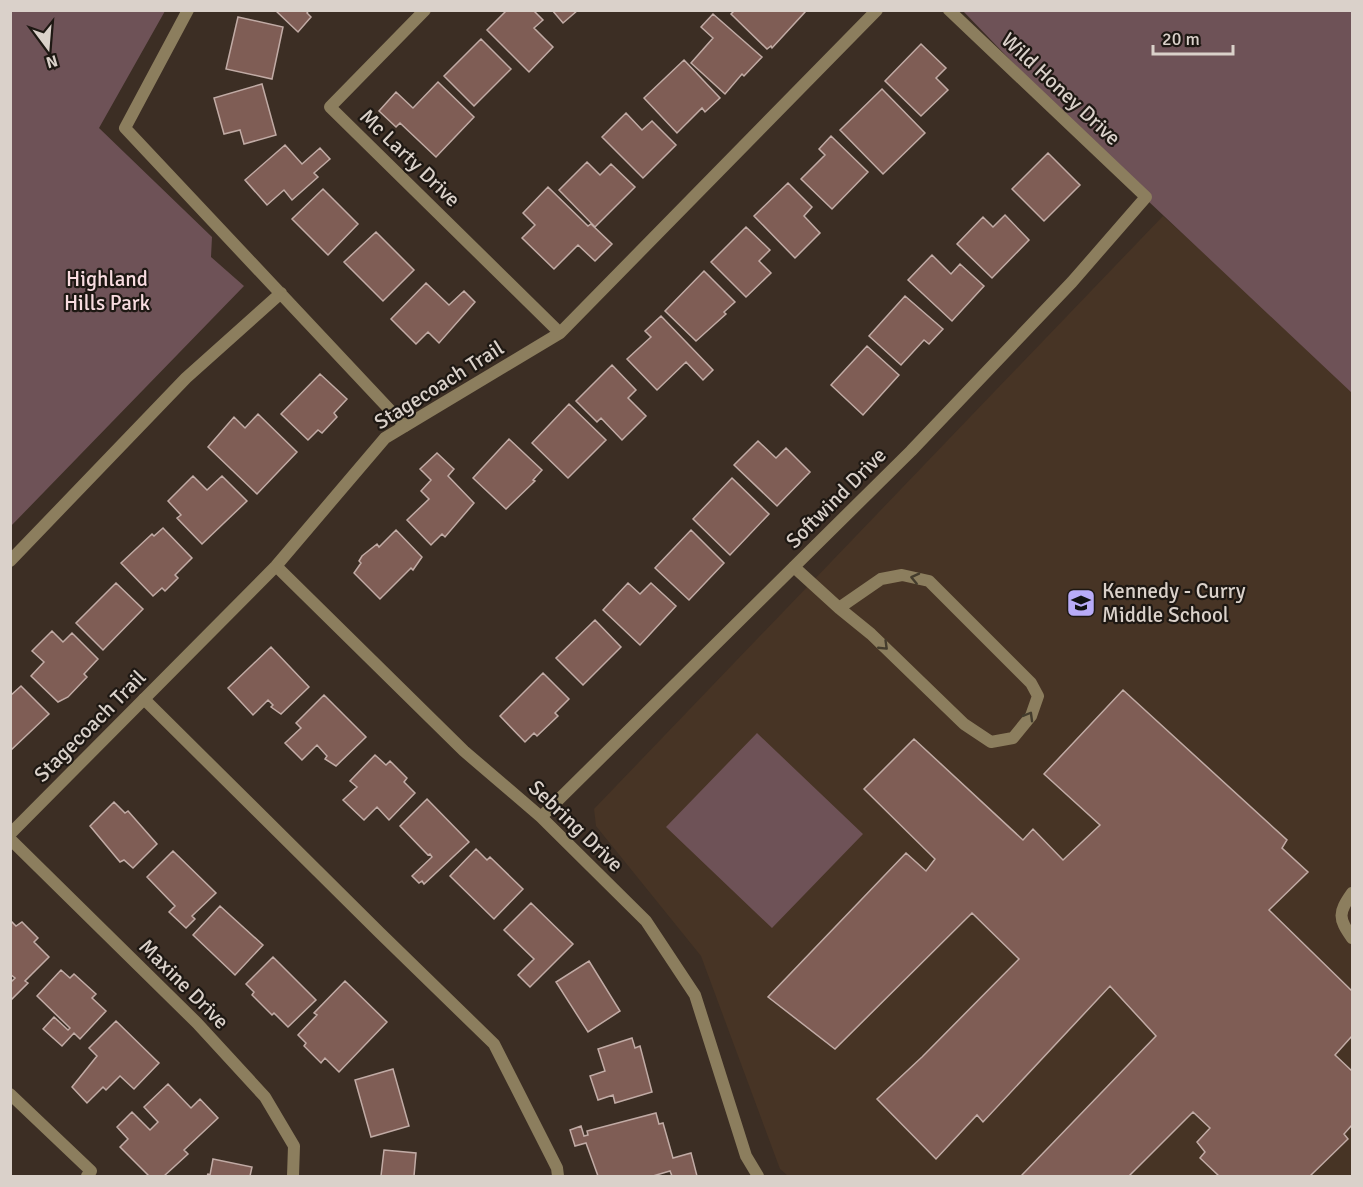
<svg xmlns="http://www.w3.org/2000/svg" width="1363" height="1187" viewBox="0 0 1363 1187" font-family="Signika,sans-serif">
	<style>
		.built { fill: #473425 }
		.green { fill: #6e5257 }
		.building { fill: #7f5d55; stroke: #c1aba5; stroke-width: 1.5 }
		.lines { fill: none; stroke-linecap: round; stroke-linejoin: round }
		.service { stroke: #8c7e5e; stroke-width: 12 }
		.minor { stroke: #8c7e5e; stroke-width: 12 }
		.oneway { stroke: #443c2d }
		.labels { text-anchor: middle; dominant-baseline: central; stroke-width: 4.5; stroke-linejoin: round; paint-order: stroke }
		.street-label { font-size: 21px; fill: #dad1ca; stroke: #1e1813 }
		.park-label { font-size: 21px; fill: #f8dce0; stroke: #1e1813 }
		.poi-label { font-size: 21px; fill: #dad1ca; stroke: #1e1813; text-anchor: start }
	</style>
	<rect width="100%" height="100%" fill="#3c2e24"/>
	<path class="built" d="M1163,216l189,170v790h-564l-8,-7 -79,-213 -105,-130 -2,-17z"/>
	<path class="green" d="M11,10l154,1 -66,117 113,109 -1,20 33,29 -233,240z
		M963,11h389v382l-222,-209z
		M757,733l106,101 -91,94 -106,-101z"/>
	<path class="building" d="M275,10h34l-2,3 4,4 -13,15z
		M507,10h26l10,10 -9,8 19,19 -24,25 -42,-42z
		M552,10h26l-15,13z
		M735,10h69l1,2 -33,36 -1,-2 -4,3 -36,-35z
		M713,14l49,43 -18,19 -2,-2 -17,20 -34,-31 22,-25 -12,-11z
		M238,17l45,10 -11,52 -46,-10z
		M481,39l30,30 -37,37 -30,-30z
		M921,44l25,24 -10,10 12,12 -27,26 -36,-35z
		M684,60l36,38 -15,14 -3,-4 -25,25 -33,-35z
		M438,82l36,35 -38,40 -36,-34 -4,4 -17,-16 17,-19 17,16z
		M262,84l14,51 -32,9 -4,-14 -16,4 -10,-36z
		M882,89l43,44 -42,41 -43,-44z
		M626,113l16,17 10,-9 24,24 -33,33 -41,-41z
		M831,136l37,36 -36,37 -31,-30 24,-24 -6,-6z
		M285,145l17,19 18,-16 10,11 -16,14 4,4 -26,23 -8,-10 -17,15 -22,-25z
		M1048,153l32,32 -36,36 -32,-32z
		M587,162l13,13 11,-11 24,23 -40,40 -36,-37z
		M788,183l24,24 -8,9 16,17 -25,25 -41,-42z
		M548,187l40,39 3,-2 21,20 -17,17 -17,-16 -24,24 -32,-31 13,-13 -12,-12z
		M323,189l35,35 -30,31 -36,-36z
		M1005,215l24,25 -37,38 -35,-34 26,-27 10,10z
		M746,227l24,23 -11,11 12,12 -25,24 -35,-35z
		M376,232l38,38 -31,31 -39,-39z
		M932,255l19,19 9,-10 24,22 -32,35 -44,-41z
		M704,271l31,31 -11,10 2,2 -30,27 -31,-30z
		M426,283l23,22 15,-14 11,11 -36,41 -11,-11 -12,12 -25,-25z
		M905,296l38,33 -14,15 -5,-4 -23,25 -32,-29z
		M661,316l52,54 -10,10 -17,-18 -29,28 -30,-31 24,-22 -6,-6z
		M867,346l32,29 -36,40 -32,-30z
		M612,365l24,25 -8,8 18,18 -24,24 -21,-22 -4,4 -21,-21z
		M320,374l27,25 -13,14 3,4 -15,16 -4,-3 -10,10 -27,-26z
		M569,404l37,36 -38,38 -36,-35z
		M258,414l39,38 -40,42 -49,-47 26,-30 11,11z
		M509,439l33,31 -9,10 2,1 -29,28 -33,-31z
		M758,441l18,17 10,-10 24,24 -33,34 -43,-41z
		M437,453l17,16 -6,7 26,27 -29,34 -3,-3 -11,11 -24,-25 22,-21 -8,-8 10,-11 -11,-11z
		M193,476l14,14 15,-14 25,25 -45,43 -25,-26 4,-3 -13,-14z
		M732,478l37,36 -39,41 -37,-36z
		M163,528l29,30 -17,17 3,3 -13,13 -3,-3 -9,8 -32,-33 31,-29 2,2z
		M396,530l26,27 -9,13 -2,-2 -31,31 -26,-26 7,-10 -2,-2 3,-5 15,-12 2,3z
		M691,530l33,33 -35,37 -34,-32z
		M116,583l27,26 -40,41 -27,-27z
		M628,583l12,11 11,-11 25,23 -36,39 -37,-35z
		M595,620l26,27 -38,38 -27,-27z
		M52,631l11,11 9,-9 26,26 -14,15 3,3 -19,20 -10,5 -27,-26 13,-14 -12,-11z
		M271,647l38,40 -28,27 -10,-7 2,-2 -5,-5 -15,15 -25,-27z
		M543,673l26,26 -14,14 3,3 -21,20 -3,-3 -9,9 -25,-26z
		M21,686l28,28 -39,37v-55z
		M1123,690l164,150 -5,8 26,24 -39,38 83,81v45l-17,19 17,16v54l-8,9 4,5 -38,37h-91l-19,-18 5,-6 -8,-10 13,-14 -17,-16 -64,64h-108l135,-140 -46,-50 -127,136 -6,-7 -41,44 -59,-60 45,-42 97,-98 -47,-46 -137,136 -67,-52 138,-144 20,18 9,-12 -71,-70 50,-50 109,101 10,-11 30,31 37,-35 -56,-51z
		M324,695l42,42 -30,29 -11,-7 2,-3 -10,-11 -15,15 -17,-17 16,-15 -5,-5z
		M375,755l11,10 4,-4 17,17 -3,4 11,11 -26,27 -12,-13 -13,13 -21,-20 14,-13 -7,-6z
		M427,799l42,43 -45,42 -2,-3 -3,2 -7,-7 20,-19 -2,-3 -2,1 -28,-29z
		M114,802l11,11 3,-2 29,33 -24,24 -9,-8 -4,2 -30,-36z
		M476,849l11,11 3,-3 33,32 -29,30 -44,-43z
		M173,851l43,42 -24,23 3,3 -9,9 -17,-16 6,-6 -28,-29z
		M531,903l42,41 -43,43 -12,-12 16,-16 -30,-29z
		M220,906l43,39 -28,30 -42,-40z
		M10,920l6,6 6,-4 16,16 -4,4 15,15 -24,24 3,2 -17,17 -1,-17 5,-5 -5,-4z
		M273,957l43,43 -28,27 -14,-14 -2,2 -20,-20 2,-3 -8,-8z
		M589,961l31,50 -32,21 -32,-50z
		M61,970l9,8 4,-4 22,20 -4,4 14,13 -26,28 -6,-6 -12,13 -19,-17 11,-12 14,13 2,-2 -33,-32z
		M345,981l42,41 -48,50 -14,-14 -4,5 -17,-17 2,-3 -8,-8 19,-20 -3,-2z
		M116,1021l43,42 -25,26 -14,-13 -14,14 -3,-3 -16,16 -15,-16 25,-31 -8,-8z
		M632,1038l3,10 5,-2 12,46 -37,11 -2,-8 -15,5 -8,-24 15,-5 -7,-22z
		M393,1069l16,57 -38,11 -16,-57z
		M168,1084l23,24 9,-9 18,19 -34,32 4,4 -24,22h-15l-29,-29 8,-8 -11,-12 15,-15 18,18 8,-8 -14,-15z
		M656,1113l3,11 4,-1 10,35 18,-5 6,23h-25l-2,-5 -17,5h-55l-12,-33 -11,3 -5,-16 11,-4 3,10 4,-1 -1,-4z
		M384,1150l32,3 -2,23h-33z
		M213,1159l39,8 -2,9h-43l1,-2 2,1z"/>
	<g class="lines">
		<path class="service" d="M188,10l-63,118 280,298
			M10,561l176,-183 95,-85
			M794,567l45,41 32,26 93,90 27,18 22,-4 18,-22 7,-20 -7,-13 -102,-102 -27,-6 -21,4 -42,29
			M144,699l236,234 114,111 63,124 1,8
			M1352,893c-14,20 -14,25 0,45
			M10,1094l81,77 -4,5"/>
		<path class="minor" d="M425,10l-95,97 230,226
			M276,566l188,185 77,66 105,104 49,74 51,161 12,20
			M541,817l370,-366 161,-169 74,-85 -197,-187
			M10,834l266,-268 109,-128 175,-105 317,-323
			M10,839l187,184 68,74 29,49 -1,30"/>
	</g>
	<defs><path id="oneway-chevron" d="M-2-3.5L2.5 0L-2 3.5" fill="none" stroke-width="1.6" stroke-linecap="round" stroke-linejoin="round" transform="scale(1.5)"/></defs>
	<g class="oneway">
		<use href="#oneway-chevron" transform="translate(915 578) rotate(-167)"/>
		<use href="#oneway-chevron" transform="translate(884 646) rotate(44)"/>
		<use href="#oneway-chevron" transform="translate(1029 716) rotate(-60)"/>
	</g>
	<defs>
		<g id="school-square" transform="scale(1.5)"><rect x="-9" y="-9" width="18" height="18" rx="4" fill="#b8abf7" stroke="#1e1813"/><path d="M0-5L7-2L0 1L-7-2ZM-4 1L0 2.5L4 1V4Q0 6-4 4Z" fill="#111"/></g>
	</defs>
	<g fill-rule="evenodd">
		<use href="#school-square" x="1081" y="603"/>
	</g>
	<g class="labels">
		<g class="street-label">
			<text transform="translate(1061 89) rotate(43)">Wild Honey Drive</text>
			<text transform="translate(410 158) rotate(44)">Mc Larty Drive</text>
			<text transform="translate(439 385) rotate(-32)">Stagecoach Trail</text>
			<text transform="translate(836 498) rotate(-45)">Softwind Drive</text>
			<text transform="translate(90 726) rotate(-45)">Stagecoach Trail</text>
			<text transform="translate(576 826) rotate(44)">Sebring Drive</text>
			<text transform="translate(184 984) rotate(45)">Maxine Drive</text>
		</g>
		<g class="park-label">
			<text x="107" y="279">Highland<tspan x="107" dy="24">Hills Park</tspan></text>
		</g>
		<g class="poi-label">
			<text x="1102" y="591">Kennedy - Curry<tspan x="1102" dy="24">Middle School</tspan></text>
		</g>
	</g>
	<rect width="1363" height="1187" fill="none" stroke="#dad1ca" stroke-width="24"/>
	<g transform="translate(48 48) rotate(164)" stroke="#1e1813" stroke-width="4.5" paint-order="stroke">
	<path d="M0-4.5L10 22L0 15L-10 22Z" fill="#dad1ca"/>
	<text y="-9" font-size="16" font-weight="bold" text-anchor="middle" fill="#dad1ca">N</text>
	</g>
	<path d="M1153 45v9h80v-9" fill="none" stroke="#dad1ca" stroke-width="3"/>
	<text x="1162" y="45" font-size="18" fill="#dad1ca" stroke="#1e1813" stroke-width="4.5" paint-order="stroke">20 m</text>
</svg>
